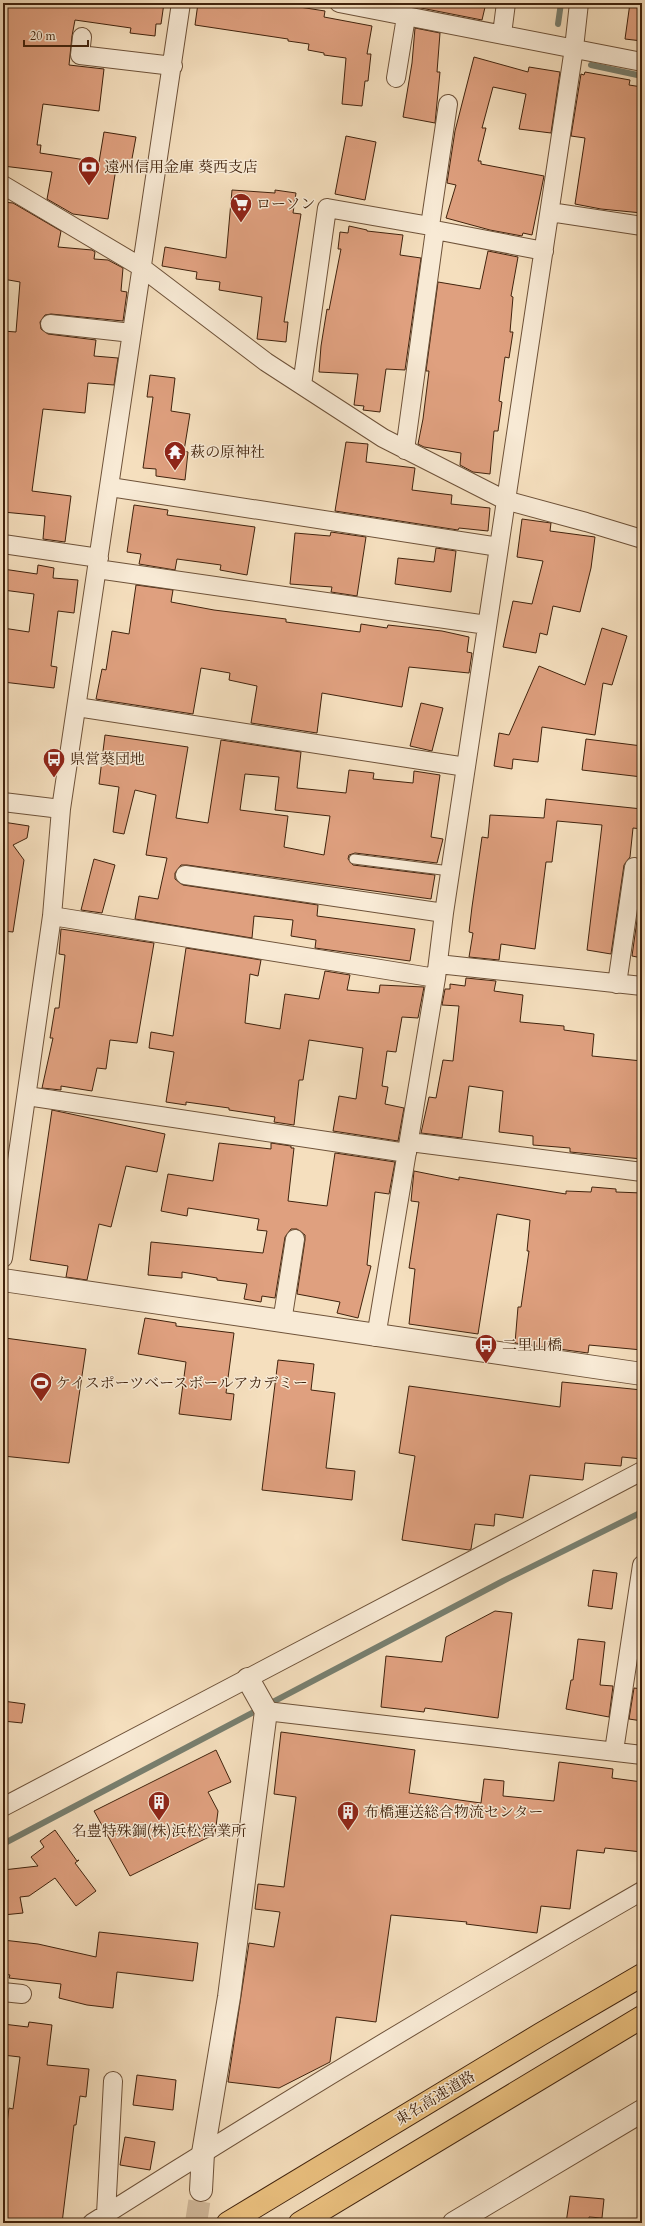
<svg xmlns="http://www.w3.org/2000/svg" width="645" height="2226" viewBox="0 0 645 2226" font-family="Cardo,'Noto Serif JP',serif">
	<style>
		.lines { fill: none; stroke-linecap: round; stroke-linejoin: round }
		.stream { stroke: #787f6f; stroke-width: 6 }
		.building { fill: #dfa07f; stroke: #41230d; fill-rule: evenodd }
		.tertiary-tunnel { stroke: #d1b99b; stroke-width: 22; stroke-dasharray: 22 11; stroke-linecap: butt }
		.service-casing { stroke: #6e5239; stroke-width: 11 }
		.minor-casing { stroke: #6e5239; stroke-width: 20 }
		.tertiary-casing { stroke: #6e5239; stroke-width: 24 }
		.motorway-casing { stroke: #41230d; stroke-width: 24 }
		.service { stroke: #f8ead5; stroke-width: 9 }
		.minor { stroke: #f8ead5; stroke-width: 18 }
		.tertiary { stroke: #f8ead5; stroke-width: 22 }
		.motorway { stroke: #eac07f; stroke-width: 22 }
		.labels { text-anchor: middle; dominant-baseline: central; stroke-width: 3; stroke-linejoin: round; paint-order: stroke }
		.poi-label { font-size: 15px; fill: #41230d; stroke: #f8ead5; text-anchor: start }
		.street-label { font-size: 15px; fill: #41230d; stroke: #f8ead5 }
	</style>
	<rect width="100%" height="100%" fill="#f5dfbe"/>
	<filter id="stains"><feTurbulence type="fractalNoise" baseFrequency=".005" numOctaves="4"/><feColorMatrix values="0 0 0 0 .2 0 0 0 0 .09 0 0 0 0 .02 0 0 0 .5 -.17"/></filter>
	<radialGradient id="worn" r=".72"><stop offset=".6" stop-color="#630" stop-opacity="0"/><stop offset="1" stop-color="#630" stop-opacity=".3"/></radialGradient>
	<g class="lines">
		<path class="stream" d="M558,24l3,-21
			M591,65l51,11
			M3,1844l500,-263 139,-69"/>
	</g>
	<path class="building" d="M3,3h161l-3,21h-5l-1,12 -25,-3 1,-5 -56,-8 -3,16 -3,29 35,4 -5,42 -56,-7 -6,41h4l-1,8 59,9 5,-30 32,5 -5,27 -14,-2 -9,57 -35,-5 -26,-15 5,-27 -49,-6z
		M198,3h70l25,3 32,5 -1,6 48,9 -5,28h4l-3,27h-3l-3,25 -20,-2 4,-46 -22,-3v-2l-16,-3 1,-6 -21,-3v-2l-93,-14z
		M416,3h70l-4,17 -66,-13z
		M630,3h12v38l-17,-2z
		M415,28l25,5 -3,39h3l-5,51 -32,-6 9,-54z
		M474,57l54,15 1,-5 31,5 -9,61 -32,-4 7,-35 -33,-7 -11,41h4l-8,33h3v3l63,12 -12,59 -9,-2 -1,3 -32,-6 -44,-12 10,-33 -9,-2 8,-52z
		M585,72l45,8 -1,5 13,2v126l-41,-4 -26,-5 10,-66 -14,-2 10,-62 3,1z
		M346,136l30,6 -11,58 -30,-6z
		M232,190l43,3v-3l21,3 -3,20 8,1 -17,108h4l-2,20 -29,-3 5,-42 -43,-7 1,-8 -24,-3 1,-7 -35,-6 3,-19 61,11z
		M3,202l10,1 48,28 -3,16 34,3 3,2 -1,7 14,1 15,8 -2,23 6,1 -4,29 -72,-7 -6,1 -5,7 1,7 7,5 48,6 -2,16 24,2 -4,27 -26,-2 -3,30 -42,-4 -11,82 39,5 -6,46 -22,-3 2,-23 -42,-4v-181l13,1 4,-50 -17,-3z
		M349,226l18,4v1l36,4 -3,20 21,3 -16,112 -19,-1 -6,43 -17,-2 1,-4 -10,-1 4,-31 -39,-2 2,-26 6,-37 2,1 12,-61h-3l2,-17 8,1z
		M488,251l30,6 -7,39 2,1 -3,35h3l-4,26 -4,-1 -6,44 3,1 -4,29h-4l-4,43 -17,-2 -13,-7 1,-12 -37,-6 -6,-3 5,-25 6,-48h-3l12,-89 42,7z
		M150,375l25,3 -4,33 19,3 -6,37 4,1 -3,28 -29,-4v-7l-13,-1 10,-71h-6z
		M346,442l22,2 -2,18 49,6 -3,22 40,5 -1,9 39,4 -2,23 -29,-3 -1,2 -123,-19z
		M134,505l34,5 -1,5 88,12 -8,48 -27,-5 1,-5 -44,-6 -2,11 -36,-6 2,-10 -14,-2z
		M522,519l29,4 -1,8 45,6 -4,31 -11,44 -27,-6 -6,29 -7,-2 -4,20 -33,-6 10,-46 19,3 11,-43 -26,-4z
		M331,532l35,5 -9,59 -26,-4 1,-5 -42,-3 5,-51 35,3z
		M436,548l20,3 -5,41 -56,-8 3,-26 36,4z
		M38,565l16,3 -1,10 25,2 -4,33 -16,-2 -7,55 6,1 -3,21 -51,-6v-54l26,4 5,-38 -31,-4v-21l34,5z
		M136,585l37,5 -2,12 43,8 72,9v3l74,10 1,-8 26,4 1,-3 54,6 27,6 -2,15 5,1 -3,20 -60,-6 -7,40 -80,-14 -5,40 -66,-10 6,-37 -28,-6 1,-7 -29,-5 -8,46 -97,-15 6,-30 4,1 6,-39 17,3z
		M602,628l25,8 -15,49 -9,-2 -8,52 -53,-8 -4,35 -25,-3 -1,10 -18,-3 5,-33 10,2 30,-69 46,19z
		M421,703l22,5 -11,43 -22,-5z
		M105,735l83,12 -12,71 32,5 13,-83 80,12 -4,36 49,5 3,-23 25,3 -1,6 40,4 1,-12 26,4 -9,62 12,2 -6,24 -82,-10 -6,2 -1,4 5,6 82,10 -4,24 -244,-34h-6l-6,8v6l8,6 135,20 -1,11 98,13 -5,32 -95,-13 1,-8 -25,-4 2,-16 -39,-4 -2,22 -117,-19 4,-23 19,3 9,-41 -21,-3 10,-60 -21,-5 -11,44 -11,-2 6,-45 -20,-3zM245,774l34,3 -4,33 55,6 -6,39 -40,-8 4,-31 -48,-6z
		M586,739l56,7v31l-60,-7z
		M546,799l96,10v20l-9,-1 -3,29 -6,8 -13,89 -24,-4 15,-125 -45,-4 -5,41h-6l-11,87 -34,-5 -2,16 -30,-3 4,-24 -4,-1 3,-25 10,-70 6,1 2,-23 54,3z
		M3,822l26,4 -2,12 -14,7 11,15 -11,72 -10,-1z
		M94,859l21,6 -13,48 -21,-3z
		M642,885v73l-10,-2z
		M61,929l93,14 -17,100 -27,-3 -4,29 -9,-1 -5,23 -31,-5v4l-19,-2 11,-50h-3l5,-30h4l6,-53 -6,-1z
		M186,948l75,12 -3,16 -8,-2 -5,49 35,6 5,-35 34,5 6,-28 25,4 -3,15 32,3 1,-8 44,2 -6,31 -16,-1 -6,35 -9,-1 -5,35 6,1 -3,17 19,4 -6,33 -65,-10 6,-35 17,3 7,-51 -54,-8 -6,40h-4l-5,45 -20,-3 1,-5 -46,-7v-2l-43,-6v3l-20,-3 8,-50 -25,-4 2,-16 22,4z
		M466,978l30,3 -2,10 29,4 -3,27 44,4v4l30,4 -2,22 50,5v98l-72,-7v-4l-37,-3v-9l-34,-4 4,-41 -34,-5 -7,52 -41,-5 8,-36 7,1 7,-38 10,1 6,-55 -17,-1 3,-16h5v-5l15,2z
		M52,1110l113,24 -8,38 -31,-6 -15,61 -12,-3 -12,56 -21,-3 2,-11 -38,-6z
		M219,1143l52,6v-6l20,3v2h3l-6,53 39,5 8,-53 60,9 -6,32 -14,-2 -8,73 4,1 -13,52 -21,-5 3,-11 -43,-8 8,-54v-5l-8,-6h-6l-6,8 -10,61 -13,-2 -1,6 -17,-3 3,-15 -30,-4v-2l-35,-6v6l-34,-3 3,-33 112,11 4,-22 -10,-1 2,-11 -71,-11 -1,8 -26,-5 7,-37 45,7z
		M414,1171l45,9v-3l107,17v-3l25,1 1,-5 24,2v3l26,1v157l-53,-5 -1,8 -73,-10 3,-36h3l8,-56h-2l3,-31 -33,-6 -19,120 -69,-10 6,-55 -6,-1 10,-66 -8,-1z
		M145,1318l31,5v3l58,7 -8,60 8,1 -3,26 -52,-6 7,-52 -48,-8z
		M5,1338l81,11 -17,114 -66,-7v-106z
		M278,1360l36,4 -3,26 24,3 -9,75 29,3 -3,29 -90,-10z
		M562,1382l80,8v69l-20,-2 -1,9 -36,-3 -2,17 -53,-5 -7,43 -28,-4 -1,12 -19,-2 -4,25 -2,1 -67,-10 13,-84 -16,-3 10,-67 151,21z
		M593,1570l24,3 -5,36 -24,-3z
		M495,1611l17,2 -14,105 -73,-10 -1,4 -43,-5 5,-51 56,6 4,-25z
		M578,1639l27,3 -5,43 13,1 -4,31 -43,-8 5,-29h2z
		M634,1688l8,1v32l-13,-2z
		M3,1701l22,3 -3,19 -19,-2z
		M281,1732l134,18 -6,43 72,10 3,-24 20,2 -1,15 51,5 5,-39 54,7 -1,9 30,4v70l-37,-4 -1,5 -27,-3 -7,59 -29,-3 -4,27 -71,-9 1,-2 -76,-7 -15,107 -40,-5 -6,45 -51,26 -51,-6 21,-139 25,4 6,-35 -25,-3 3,-25 26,3 12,-90 -22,-3z
		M216,1750l15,32 -23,10 10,19 -3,23 -85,42 -36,-65z
		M55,1830l22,31 2,-1 -4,3 21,28 -20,15 -21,-28 -26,18 -9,1 3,16 -20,2v-45l35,-4 -7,-9 13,-10 -4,-6z
		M99,1932l99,11 -5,38 -76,-9 -4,36 -26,-3 -28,-7 2,-14 -52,-6 1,-3 -7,-1v-34l35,4 58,13z
		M29,2022l23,3 -5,40 42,4 -3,28 -6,-1 -4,29h-2l-12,98h-59v-70l6,-45 4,1 7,-52 -17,-2v-31l25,3z
		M137,2075l39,5 -3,30 -40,-5z
		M125,2137l30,5 -5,28 -30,-5z
		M570,2196l34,3 -2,19 -13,-1v6h-23z"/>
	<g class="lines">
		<path class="tertiary-tunnel" d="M196,2223l5,-33"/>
		<g class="service-casing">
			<path id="service" d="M354,859l96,12"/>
		</g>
		<g class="minor-casing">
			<path id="minor" d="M339,3l303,59
				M502,34l4,-31
				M82,37l-2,18 93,11
				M396,78l10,-61
				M3,185l138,82 125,95 117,76 122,62 81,22 56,17
				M550,212l92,14
				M430,226l18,-122
				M50,324l82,9
				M302,385l25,-177 103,18 5,4 109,21
				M405,450l30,-220
				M110,487l389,60
				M3,544l96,14
				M97,569l390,56
				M77,707l389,60
				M3,802l58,7
				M185,875l259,38
				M52,916l384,62
				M438,964l204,22
				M617,984l17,-117
				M27,1096l380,57
				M410,1142l232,30
				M3,1258l49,-342 9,-107 120,-806
				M282,1322l13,-83
				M376,1337l60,-359 8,-65 130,-865 5,-45
				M266,1711l376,44
				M614,1751l28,-186
				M3,1807l639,-336
				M3,1992l19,2
				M106,2214l7,-133
				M92,2223c181,-115 364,-225 550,-332"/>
		</g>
		<g class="tertiary-casing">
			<path id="tertiary" d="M3,1280l639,94
				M201,2190l2,-37 26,-156 37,-286 -18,-32
				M454,2223l188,-112"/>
		</g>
		<g class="motorway-casing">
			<path id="motorway" d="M228,2223l313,-189 101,-59
				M300,2223l342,-206"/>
		</g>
		<use href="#service" class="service"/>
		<use href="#minor" class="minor"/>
		<use href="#tertiary" class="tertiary"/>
		<use href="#motorway" class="motorway"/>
	</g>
	<defs>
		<g id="bank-pin" transform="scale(1.15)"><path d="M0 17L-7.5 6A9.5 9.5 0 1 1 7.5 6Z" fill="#8f2418" stroke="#f8ead5"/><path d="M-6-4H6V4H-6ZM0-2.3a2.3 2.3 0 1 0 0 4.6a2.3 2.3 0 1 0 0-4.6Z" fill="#fff"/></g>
		<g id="supermarket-pin" transform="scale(1.15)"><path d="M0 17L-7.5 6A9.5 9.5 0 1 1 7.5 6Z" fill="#8f2418" stroke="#f8ead5"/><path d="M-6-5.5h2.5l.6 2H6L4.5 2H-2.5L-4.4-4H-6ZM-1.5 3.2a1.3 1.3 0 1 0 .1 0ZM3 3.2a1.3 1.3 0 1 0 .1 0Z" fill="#fff"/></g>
		<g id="temple-pin" transform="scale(1.15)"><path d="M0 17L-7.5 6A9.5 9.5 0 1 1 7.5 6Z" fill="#8f2418" stroke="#f8ead5"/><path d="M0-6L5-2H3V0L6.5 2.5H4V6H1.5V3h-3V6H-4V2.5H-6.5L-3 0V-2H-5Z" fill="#fff"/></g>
		<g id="bus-pin" transform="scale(1.15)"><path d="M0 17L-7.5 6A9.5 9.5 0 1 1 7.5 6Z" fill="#8f2418" stroke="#f8ead5"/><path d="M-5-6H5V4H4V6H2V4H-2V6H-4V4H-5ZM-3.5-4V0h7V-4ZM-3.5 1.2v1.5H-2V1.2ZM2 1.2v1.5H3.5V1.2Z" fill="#fff"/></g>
		<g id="stadium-pin" transform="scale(1.15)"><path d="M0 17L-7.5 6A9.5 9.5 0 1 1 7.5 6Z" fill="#8f2418" stroke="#f8ead5"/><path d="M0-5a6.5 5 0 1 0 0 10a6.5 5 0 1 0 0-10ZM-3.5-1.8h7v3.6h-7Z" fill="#fff"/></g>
		<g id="building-pin" transform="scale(1.15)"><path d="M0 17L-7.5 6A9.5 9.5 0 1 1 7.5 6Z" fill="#8f2418" stroke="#f8ead5"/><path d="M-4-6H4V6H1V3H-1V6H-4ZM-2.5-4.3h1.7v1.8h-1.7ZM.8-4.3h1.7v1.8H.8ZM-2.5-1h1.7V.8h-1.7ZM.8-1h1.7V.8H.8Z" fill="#fff"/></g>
	</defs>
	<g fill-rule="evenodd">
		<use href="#bank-pin" x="89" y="167"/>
		<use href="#supermarket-pin" x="241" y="204"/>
		<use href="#temple-pin" x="175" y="452"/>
		<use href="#bus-pin" x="54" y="759"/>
		<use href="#bus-pin" x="486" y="1345"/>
		<use href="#stadium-pin" x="41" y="1383"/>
		<use href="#building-pin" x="159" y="1802"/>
		<use href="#building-pin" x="348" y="1812"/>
	</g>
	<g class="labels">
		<g class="poi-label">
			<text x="104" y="167">遠州信用金庫 葵西支店</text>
			<text x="256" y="204">ローソン</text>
			<text x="190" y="452">萩の原神社</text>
			<text x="70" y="759">県営葵団地</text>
			<text x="502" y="1345">二里山橋</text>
			<text x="56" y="1383">ケイスポーツベースボールアカデミー</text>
			<text x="364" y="1812">布橋運送総合物流センター</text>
			<text x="159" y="1831" text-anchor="middle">名豊特殊鋼(株)浜松営業所</text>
		</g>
		<g class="street-label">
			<text transform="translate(435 2098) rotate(-31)">東名高速道路</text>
		</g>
	</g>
	<rect width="645" height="2226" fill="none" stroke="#f5dfbe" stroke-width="16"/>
	<rect x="4" y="4" width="637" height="2218" fill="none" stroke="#41230d" stroke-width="2"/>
	<rect x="8" y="8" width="629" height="2210" fill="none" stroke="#41230d"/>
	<path d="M24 40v6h64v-6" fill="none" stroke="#41230d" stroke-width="2"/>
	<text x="30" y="40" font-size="12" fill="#41230d" stroke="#f8ead5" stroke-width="3" paint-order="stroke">20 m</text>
	<rect width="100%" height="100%" filter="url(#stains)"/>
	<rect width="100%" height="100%" fill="url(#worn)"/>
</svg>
